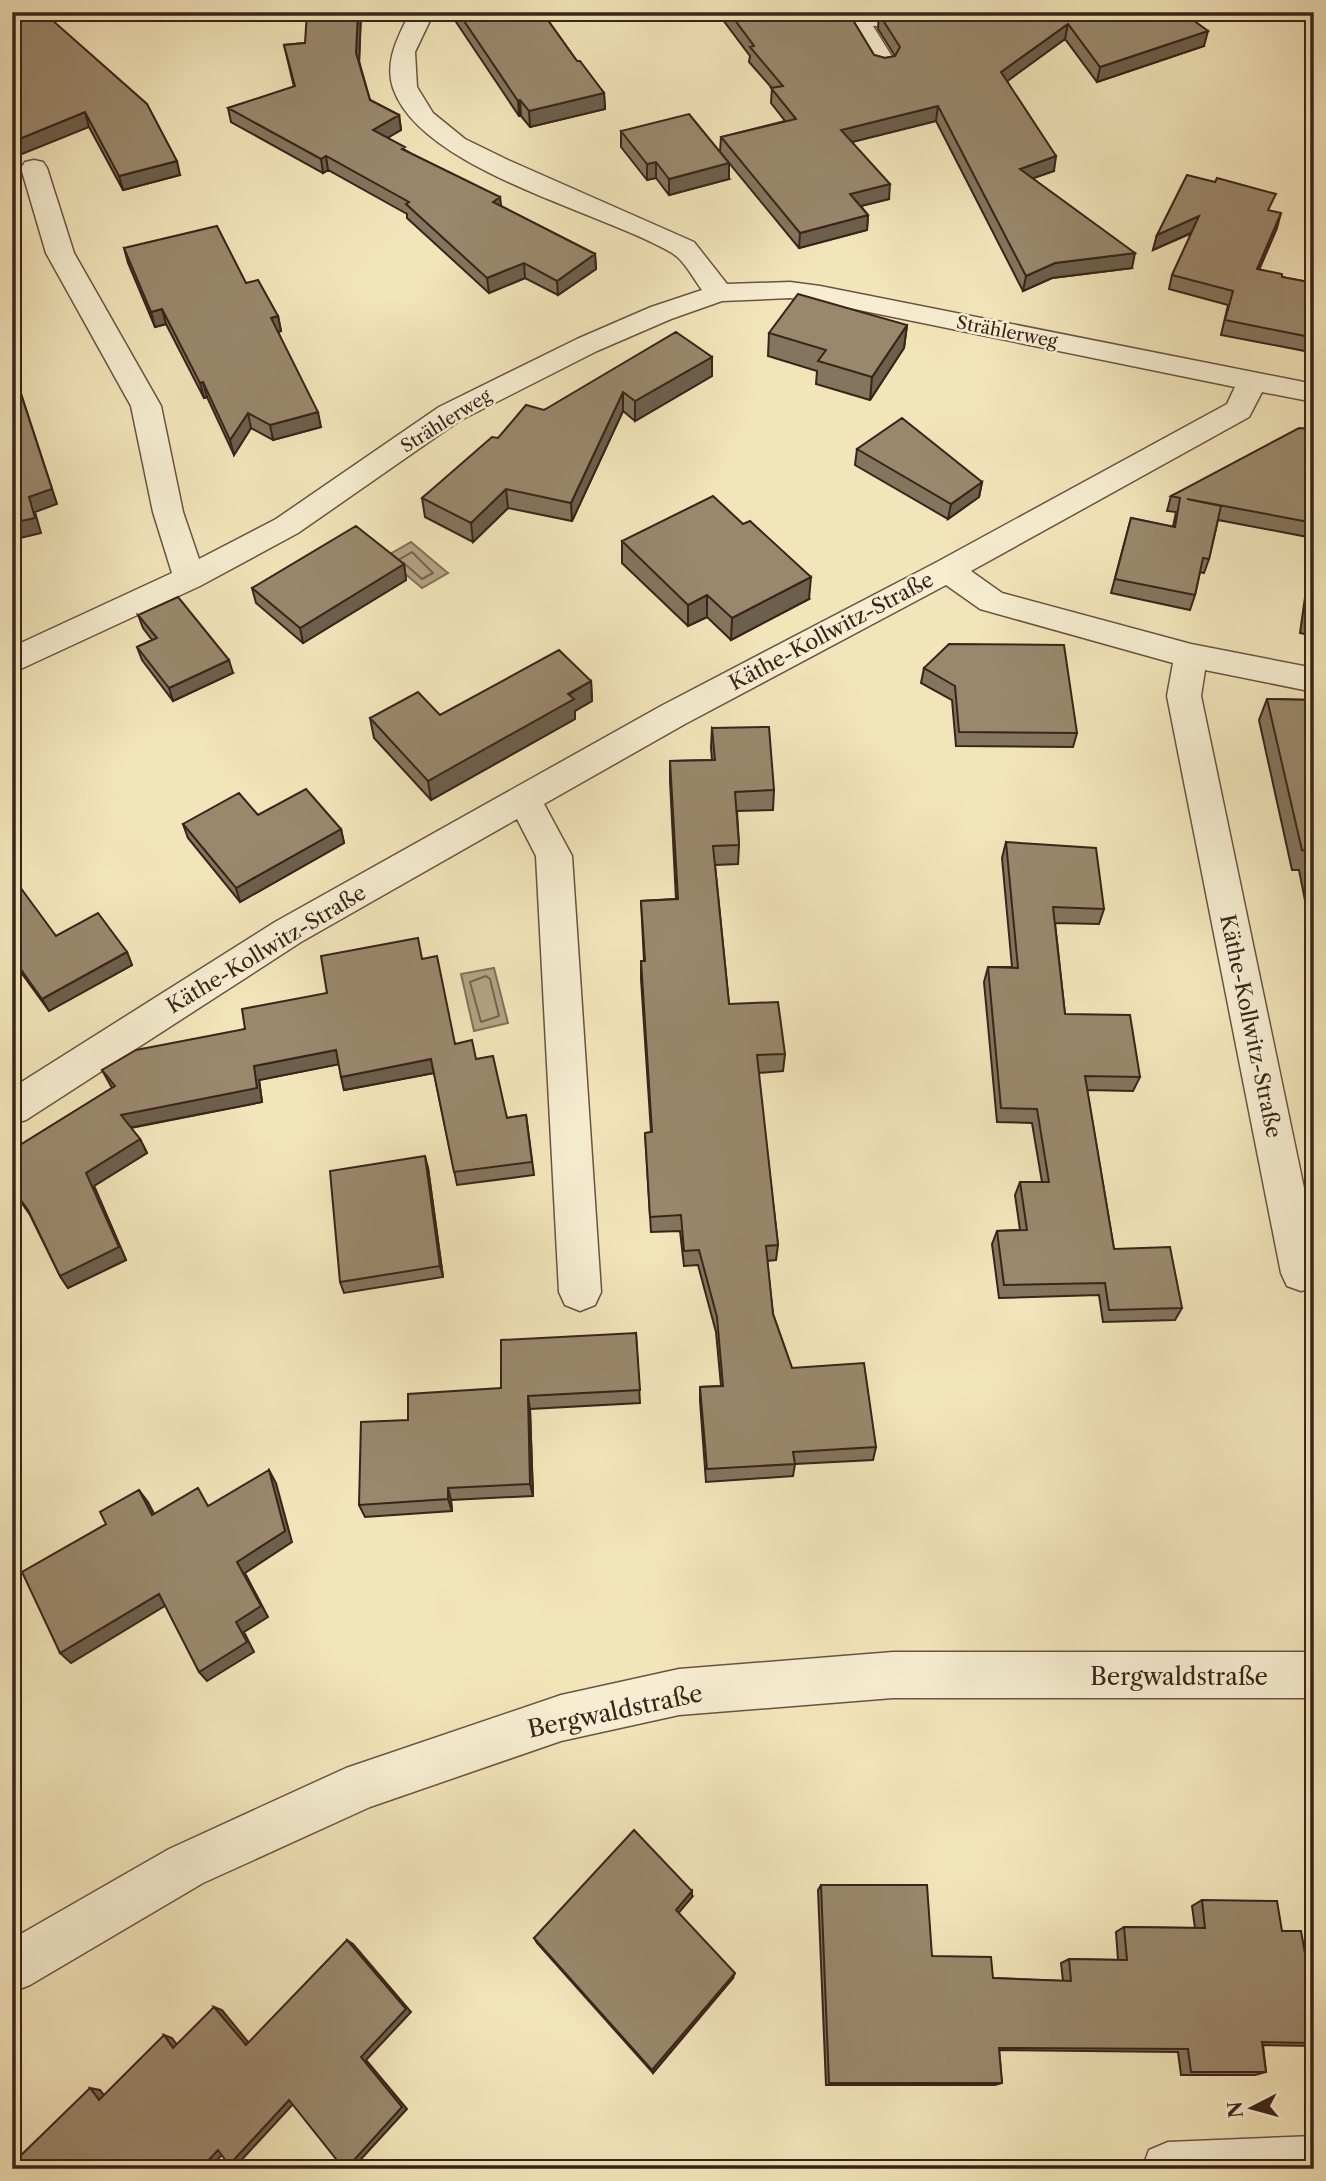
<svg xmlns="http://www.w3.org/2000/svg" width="1326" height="2181" viewBox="0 0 1326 2181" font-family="'Libre Caslon Text',serif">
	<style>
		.water { fill: #b4a384; stroke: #83705a; stroke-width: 2 }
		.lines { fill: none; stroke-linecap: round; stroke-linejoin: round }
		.shore { stroke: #76634f; stroke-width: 2 }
		.minor-casing { stroke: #685442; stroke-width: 3 }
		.minor { fill: #f7eed2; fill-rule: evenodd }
		.wall { fill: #84755e; stroke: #39231a; stroke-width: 2 }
		.shaded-wall { fill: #6c5f4c; stroke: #39231a; stroke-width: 2 }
		.building { fill: #9a886d; stroke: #39231a; stroke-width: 2 }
		.labels { text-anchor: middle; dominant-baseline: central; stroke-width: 5; stroke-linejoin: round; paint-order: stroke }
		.far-street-label { font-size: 18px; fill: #39231a; stroke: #f7eed2 }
		.street-label { font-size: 21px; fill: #39231a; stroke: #f7eed2 }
		.near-street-label { font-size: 24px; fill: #39231a; stroke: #f7eed2 }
	</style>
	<rect width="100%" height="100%" fill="#f3e5ba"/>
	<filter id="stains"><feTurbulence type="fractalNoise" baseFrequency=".00286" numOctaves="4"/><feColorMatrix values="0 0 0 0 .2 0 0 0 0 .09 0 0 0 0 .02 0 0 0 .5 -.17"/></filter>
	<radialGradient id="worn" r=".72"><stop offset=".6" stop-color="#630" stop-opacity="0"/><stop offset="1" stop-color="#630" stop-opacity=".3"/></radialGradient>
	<path class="water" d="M411,542l37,31 -26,15 -37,-31z
		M494,968l14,55 -34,8 -13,-57z"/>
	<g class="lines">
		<path class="shore" d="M400,559l12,-7 21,21 -11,6 -16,-14
			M486,976l4,3 9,37 -18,6 -11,-40z"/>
		<g class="minor-casing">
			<path id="minor" d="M410,12h24l-19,40 2,35 16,26 32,26 43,21 186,82 33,42 63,-2 30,4 494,98v18l-52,-10 -13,25 -278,154 31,22 189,51 123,24v24l-109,-22 -4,26 113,540v51l-13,4 -14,-5 -6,-13 -114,-577 6,-33 -193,-54 -34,-24 -261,139 -141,80 28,52 29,436 -6,13 -15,6 -15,-6 -6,-13 -23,-436 -19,-37 -216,123 -275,178 -14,4v-36l263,-166 386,-216 276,-144 290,-158 8,-17 -415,-85 -30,-4 -68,3 -51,18 -74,32 -138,70 -161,112 -98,53 -188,87v-26l160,-74 -19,-61 -22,-106 -85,-153 -25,-85 4,-6 9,-2 9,2 4,6 27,85 87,153 22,106 16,47 77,-40 163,-112 138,-68 74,-32 51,-17c-9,-12 -18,-30 -30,-37 -72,-42 -251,-83 -279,-165 -9,-28 6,-52 17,-76z
				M841,12l89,1 8,2 4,5 -4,5 -8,2 -57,-1 23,37 -3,5 -9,2 -9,-2z
				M893,1652h421v46h-421l-214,17 -118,26 -191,66 -167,76 -173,102 -18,7v-53l157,-90 177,-81 215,-73 118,-26z
				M1314,2136v33h-172l7,-19 19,-8z"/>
		</g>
		<use href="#minor" class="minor"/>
	</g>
	<path class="wall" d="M12,12h41l-6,3 133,160 -57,15 -34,-63z
		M361,12l-2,49 11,39 29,15 2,15 -14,8 18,12 96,56 94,48 1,15 -38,26 -33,-17 -36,15 -82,-75v-4l-79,-44 -5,3 -92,-51 -3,-14 66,-21 -10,-42 21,-2z
		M453,12h89l35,49 27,32 1,16 -75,18 -9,-11h-2l-65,-97z
		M717,12h131l26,43 11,3 10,-2 -17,-27 1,-15 196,6 7,-2 -10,-3 -135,-3h245l22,34 -107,36 -32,-43 -58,42 47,90 -22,7 100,90 -80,10 -29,13 -87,-170 -84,21 37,57 -28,7 7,9 -1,15 -68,18 -79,-96 1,-15 64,-16 -14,-18 1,-15 -23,-26 1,-6z
		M621,131l108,48 -60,16 -13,-17 -9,2 -26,-33z
		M1270,211l7,17 -18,41 23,8 32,6v55l-4,-1 -5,14 -84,-16 7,-30 -59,-16 3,-14 20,-42 -39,17 4,-15z
		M124,248l122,35 32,33 3,15 -3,1 43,95 -48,13 -22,-12 -17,27 -27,-58 -3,1 -38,-74 -11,3 -27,-64z
		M907,325l-3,23 -34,52 -54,-16 1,-13 -49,-15 1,-23z
		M712,357v19l-77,45 -12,-10 -51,110 -64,-13 -35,34 -48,-25 -3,-19 76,-60 46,-28z
		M1314,429v94l-6,14 -90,-17 -9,39 -5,14 -4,-1 -5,23 -5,15 -79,-17 20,-75 42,9 3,-15 -9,-1 4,-15z
		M857,449l125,33 -3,15 -31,22 -93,-54z
		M622,541l187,58 -78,41 -24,-23 -19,9 -66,-63z
		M1314,556v80l-14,-3 9,-64z
		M404,564l2,16 -103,63 -47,-40 -4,-15z
		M138,615l95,58 -60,28 -31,-41 -5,-13 15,-7 -9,-12z
		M924,668l153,65 -4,14 -117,-1 -4,-46 -31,-17z
		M591,681l1,20 -17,10v8l-144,81 -57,-62 -4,-20 70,-3z
		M1267,699l47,1v246l-15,-76h-7l-33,-150z
		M712,728l62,62 -1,20 -36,1 2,34 -1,19 -23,1 14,139 56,50 -2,17 -25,2 20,172 -2,15 -9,1 6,53 19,54 84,79 -3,13 -78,4 -2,12 -87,6 -6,-81v-14l21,-1 -5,-54 -18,-67 -14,1 -4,-35 -29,1 -6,-99 6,-1 -10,-153v-18h3l-3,-60 35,-2 -6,-118v-20l42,-1 -1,-12z
		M258,815l83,14 3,14 -104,59 -52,-64 -5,-14z
		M1006,842l98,67 -5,15 -44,-1 10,91 75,63 -7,14 -46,-1 27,159 68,59 -7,12 -72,2 -4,-27 -100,3 -7,-54 5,-13 23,-1 -5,-35 5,-13h22l-10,-59 -35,-1 -13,-140 4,-15h24l-10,-109z
		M12,892l44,44 71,16 5,13 -83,46 -37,-51z
		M422,959l33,85 21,15 31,59 19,-3 8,60 -77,10 -23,-112 -90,17 -5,-26 -80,16 3,22 -131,26 9,11 7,14 -53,33 32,74 -58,28 -8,-12 -30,-61 -18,-26v-39l100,-62 -10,-18 143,-41 82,-36z
		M428,1168l15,109 -99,16 -4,-11z
		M636,1333l4,70 -110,6 3,87 -82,4 1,11 -87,6 -6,-12 49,-85 93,-32z
		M821,1885l111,71 61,22 70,3 -2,-18 8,-4 49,1 -2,-28 8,-5 71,1 -3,-22 10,-6 80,31 29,55h3v60l-51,-1 3,27 -11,3h-74l-3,-23 -179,-2 3,33 -7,2h-169l-8,-195z
		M692,1897l-14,16 55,65 -80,95 -116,-130 -3,-5z"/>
	<path class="shaded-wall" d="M358,12h3l-2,55 -3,-14z
		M1068,24l-3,15 -66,48 2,-15z
		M1208,31l-4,15 -107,36 3,-15z
		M604,93l1,16 -75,18 -1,-16z
		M520,100l1,16h-2l-1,-15z
		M938,106l-2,15 -96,24 1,-15z
		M85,112l4,15 -77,31v-16z
		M399,115l2,15 -26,15 -2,-15z
		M326,156l2,14 -5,3 -2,-14z
		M1056,156l-2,15 -37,13 3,-15z
		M177,161l3,14 -57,15 -4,-14z
		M656,162v16l-9,2v-16z
		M729,163v16l-60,16v-16z
		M890,184l-1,15 -40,10 1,-15z
		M500,197l2,15 -9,-10z
		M1281,213l-4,15 -24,56 4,-15z
		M868,215l-1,15 -68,18 1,-15z
		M1199,216l-4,15 -42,19 4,-15z
		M1135,253l-3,15 -80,10 -29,13 3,-15 29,-13z
		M595,254l1,15 -38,26 -1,-14z
		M524,263l1,15 -36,15 -2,-15z
		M162,309l4,15 -11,3 -4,-15z
		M278,316l3,15 -7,2 -3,-15z
		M907,325l-3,23 -34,52 2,-23z
		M712,357v19l-77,45v-20z
		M12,366l45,138 -22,8 6,21 -29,7v-17l17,-26z
		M203,382l4,15 -3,1 -4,-15z
		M623,392v19l-51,110 -1,-18z
		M318,412l3,15 -48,13 -3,-15z
		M248,413l3,15 -17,27 -4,-15z
		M982,482l-3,15 -31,22 3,-15z
		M506,489l2,19 -35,34 -2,-19z
		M404,564l2,16 -103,63 -3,-15z
		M811,577l-2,22 -78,41 1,-22z
		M707,595v22l-19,9v-21z
		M229,660l4,13 -60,28 -4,-13z
		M591,681l1,20 -17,10v8l-144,81 -3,-19z
		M341,829l3,14 -104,59 -4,-14z
		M127,952l5,13 -83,46 -7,-12z
		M336,1050l4,14 -81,16 3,22 -134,26 -7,-13 133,-49z
		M431,1059l3,14 -90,17 -3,-13z
		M140,1139l7,14 -53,33 32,74 -58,28 -8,-12 26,-103z
		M425,1156l3,12 15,109 -3,-11z
		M528,1396l2,13 3,87 -3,-12z
		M269,1470l7,13 16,59 -47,31 23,44 -24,15 10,20 -47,29 -8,-9 37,-50 1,-60z
		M448,1488l3,12 1,11 -4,-12z
		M139,1490l9,12 13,25 -9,-12z
		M159,1594l9,10 -97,59 -11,-10z
		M692,1891v6l-16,19v-6z
		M347,1940l6,4 58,68 -45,48 41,49 -55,60h-6l15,-112z
		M735,1973l-2,5 -80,95 -1,-3z
		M214,2007l8,3 31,38 -7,-3z
		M164,2035l8,3 10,13 -9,-3z
		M90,2088l10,2 9,12 -10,-2z
		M289,2100l6,2 -59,64 -7,-1z
		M218,2150l8,1 -18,18h-8z"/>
	<path class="building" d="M12,12h31l104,92 30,57 -58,15 -34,-64 -73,30z
		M307,12h51l-2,41 14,47 29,15 -26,15 32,17 -3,2 98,48 -7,5 102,52 -38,27 -33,-18 -37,15 -81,-74 3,-2 -83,-46 -5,3 -93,-51 67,-22 -11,-41 21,-2z
		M458,12h84l35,49h3l24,32 -75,18 -9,-11 -2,1z
		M729,12h119l26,43 11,3 10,-2 5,-9 -21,-33 196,6 11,-3 2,-5h94l26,19 -108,36 -32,-43 -67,48 55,84 -36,13 115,84 -80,10 -29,13 -88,-170 -97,24 49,54 -40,10 18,21 -68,18 -79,-96 75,-18 -25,-31 12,-2 -33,-39 4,-1z
		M689,114l40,49 -60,16 -13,-17 -9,2 -26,-33z
		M1187,175l28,7 2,-4 59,16 -8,16 13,3 -24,56 25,5v3l32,6v39l-4,15 -85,-17 8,-29 -61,-16 27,-59 -42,19z
		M217,226l29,57 12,-3 20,36 -7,2 47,94 -48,13 -22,-12 -18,27 -27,-58 -3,1 -38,-74 -11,3 -27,-64z
		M798,294l109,31 -35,52 -54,-16 8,-11 -57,-17z
		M676,332l36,25 -77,44 -12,-9 -52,111 -65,-14 -35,34 -49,-25 70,-61 6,1 28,-33 18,5z
		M12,367l40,122 -23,8 6,21 -23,5z
		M902,418l80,64 -31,22 -94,-55z
		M1299,428l15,1v94l-127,-24 34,7 -12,53 -6,-1 -8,37 -80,-16 16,-61 44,9 5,-29 -9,-2z
		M713,496l30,28 7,-3 61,56 -79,41 -25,-23 -19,10 -66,-64z
		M356,526l48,38 -104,64 -48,-40z
		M1314,561v59l-8,-2z
		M178,597l51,63 -60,28 -32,-41 20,-9 -19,-23z
		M949,644l115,1 13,88 -118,-1 -4,-46 -31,-18z
		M559,650l32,31 -23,13 6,5 -146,82 -58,-63 48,-26 22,23z
		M1267,699l47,1v179l-6,-28 -6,-1z
		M769,727l5,63 -39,2 4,53 -26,1 16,158 49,-2 7,52 -28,1 21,190 -12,1 7,68 19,54 72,-5 12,84 -83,5 2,12 -88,5 -7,-82 23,-1 -6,-69 -18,-67 -15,1 -3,-36 -31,2 -5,-84 7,-1 -11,-171h4l-4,-60 37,-2 -8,-138 45,-1 -3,-32z
		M306,789l35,40 -105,59 -53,-64 56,-31 19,22z
		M1006,842l90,6 8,61 -51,-2 12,107 65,1 10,62 -55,-1 29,173 56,-2 12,61 -73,2 -4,-27 -101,2 -7,-54 30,-1 -7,-48h29l-12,-73 -36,-1 -13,-141 30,1z
		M20,887l36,49 42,-23 29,39 -85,47 -30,-42v-65z
		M418,938l4,21 15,-3 18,88 17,-4 4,19 17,-3 14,62 19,-3 6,47 -78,10 -23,-113 -90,18 -5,-27 -82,16 3,22 -136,27 19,24 -54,34 33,74 -59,29 -32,-66 -16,-22v-38l103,-64 -13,-16 34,-20 109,-21 -3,-20 85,-16 -6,-37z
		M425,1156l15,110 -100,16 -10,-111z
		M636,1333l4,57 -112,6 2,88 -82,4v11l-89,6 2,-83 47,-2v-26l93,-6v-48z
		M269,1470l16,61 -48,31 24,44 -25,16 11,20 -48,30 -40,-78 -99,59 -38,-81 84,-48 -6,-12 39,-22 13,25 46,-27 10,18z
		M634,1830l58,61 -16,19 59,63 -83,97 -118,-132z
		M821,1885h106l5,71 59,1 2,21 78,3 -2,-22 58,1 -3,-33 81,1 -3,-28 75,1 5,30h19l10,55h3v57l-52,-1 4,30h-75l-3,-23 -189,-1 3,35h-173z
		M347,1940l59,69 -45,48 41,50 -56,62h-2l-55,-69 -60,65 -11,-15 -18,19h-188v-5l78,-76 9,12 65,-65 9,13 41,-41 32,38z"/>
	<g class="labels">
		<g class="far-street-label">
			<text transform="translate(1007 332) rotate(11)">Strählerweg</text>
			<text transform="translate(446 421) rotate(-32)">Strählerweg</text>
		</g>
		<g class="street-label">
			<text transform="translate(831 631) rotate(-28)">Käthe-Kollwitz-Straße</text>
			<text transform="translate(266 949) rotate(-31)">Käthe-Kollwitz-Straße</text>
			<text transform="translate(1251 1026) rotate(78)">Käthe-Kollwitz-Straße</text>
		</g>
		<g class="near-street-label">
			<text x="1179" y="1676">Bergwaldstraße</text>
			<text transform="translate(615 1711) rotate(-12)">Bergwaldstraße</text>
		</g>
	</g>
	<rect width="1326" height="2181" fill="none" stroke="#f3e5ba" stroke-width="42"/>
	<rect x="14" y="14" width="1298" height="2153" fill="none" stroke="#39231a" stroke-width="3.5"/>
	<rect x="21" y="21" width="1284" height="2139" fill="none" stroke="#39231a" stroke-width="2"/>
	<g transform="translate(1252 2108) rotate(264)" stroke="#f7eed2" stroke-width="5" paint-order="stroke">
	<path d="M0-5L12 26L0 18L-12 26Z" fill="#39231a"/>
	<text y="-10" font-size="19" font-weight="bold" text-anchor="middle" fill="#39231a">N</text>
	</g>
	<rect width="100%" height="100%" filter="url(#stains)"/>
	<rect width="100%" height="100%" fill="url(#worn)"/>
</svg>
